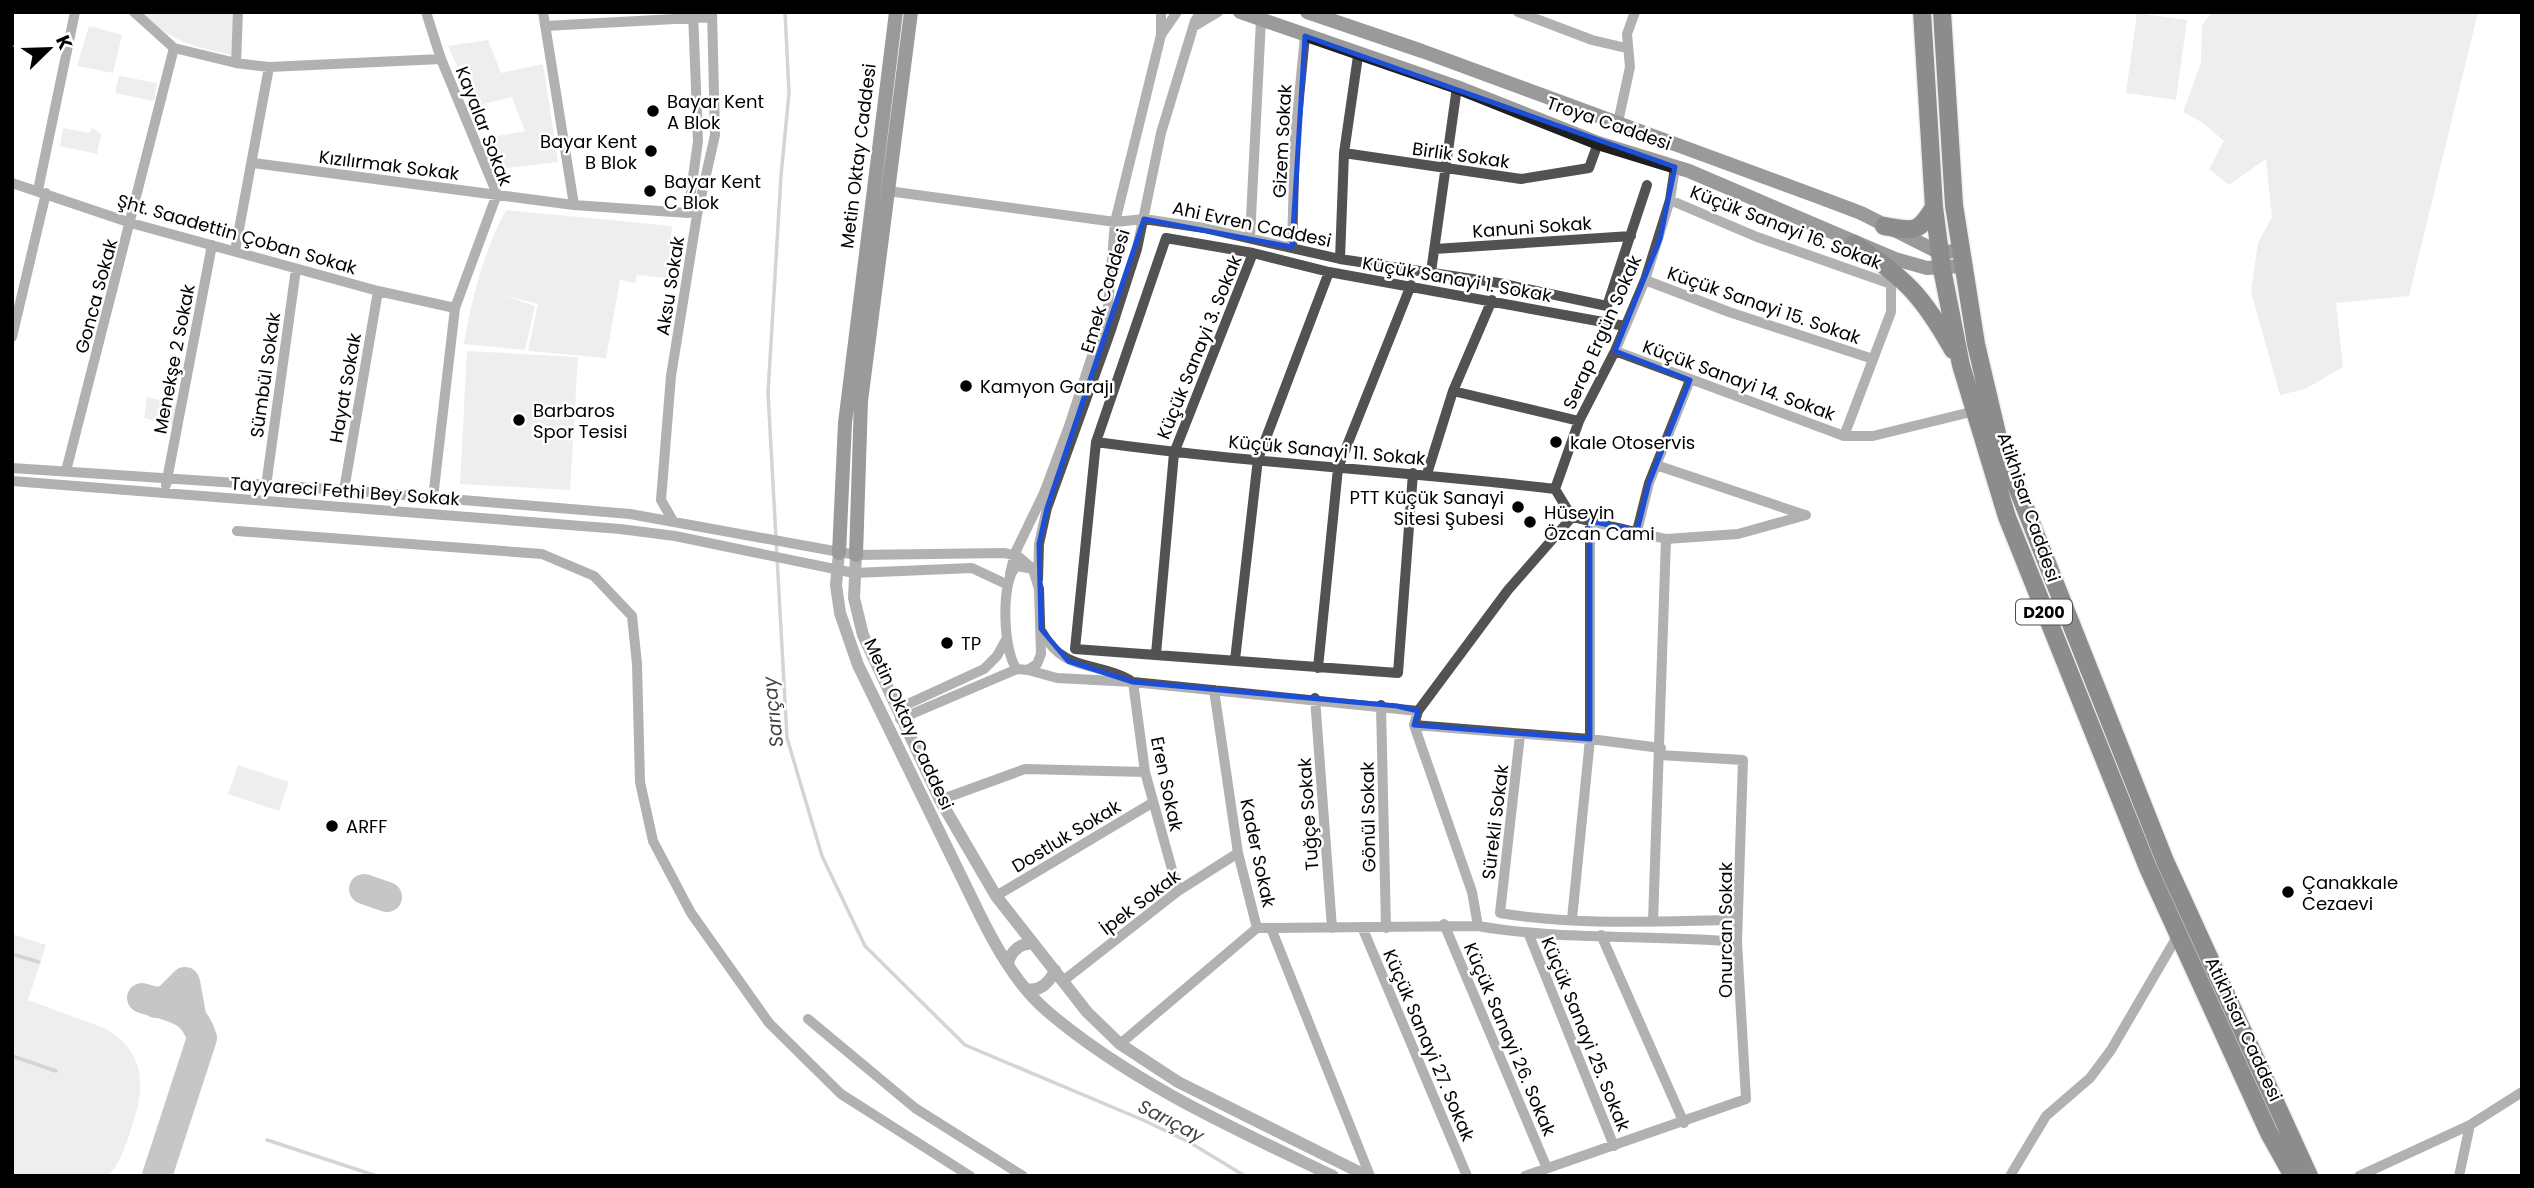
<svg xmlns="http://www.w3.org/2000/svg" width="2534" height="1188" viewBox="0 0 2534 1188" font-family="Poppins,sans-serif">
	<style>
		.green { fill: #d9d9d9 }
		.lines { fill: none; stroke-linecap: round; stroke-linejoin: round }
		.stream { stroke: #a0a0a0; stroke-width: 3.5 }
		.taxiway { stroke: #808080; stroke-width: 30 }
		.trunk-casing { stroke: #dbdbdb; stroke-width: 21 }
		.minor { stroke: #525252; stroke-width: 10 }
		.tertiary { stroke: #525252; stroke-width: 12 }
		.secondary { stroke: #1f1f1f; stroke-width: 14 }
		.trunk { stroke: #000; stroke-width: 18 }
		.marked { fill: none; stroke: #1d4ed8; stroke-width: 5; stroke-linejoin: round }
		.poi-dot { fill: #000; stroke: #fff; stroke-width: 2.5 }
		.labels { text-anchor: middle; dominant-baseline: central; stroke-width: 5; stroke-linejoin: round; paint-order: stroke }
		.shield { fill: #fff; stroke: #4c4c4c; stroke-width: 2 }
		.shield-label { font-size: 16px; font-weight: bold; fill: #000 }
		.poi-label { font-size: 18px; fill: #000; stroke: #fff; text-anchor: start }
		.street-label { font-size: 18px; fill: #000; stroke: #fff }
		.water-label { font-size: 19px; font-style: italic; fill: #414141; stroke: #fff }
	</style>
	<rect width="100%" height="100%" fill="#fff"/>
	<path class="green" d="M140,12h94l-3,43c-39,-9 -61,-14 -91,-43z
		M2212,12h266l-69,284 -73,7 7,64 -38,22 -25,6 -29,-103 7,-49 14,-26 -6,-58 -37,26 -20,-16 15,-28 -21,-18 -20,-11 18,-49 1,-38z
		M2137,13l50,7 -11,80 -50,-7z
		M89,26l33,9 -9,38 -36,-7z
		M488,40l13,33 42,-9 15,98 -58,7 -12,-31 37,-7 -13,-34 -37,9 -27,-60z
		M119,76l38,7 -3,18 -39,-8z
		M63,128l27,5 2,-5 9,6 -4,20 -37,-8z
		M506,210l166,16 -5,52 -30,-3 -2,8 -15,-3 -14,78 -78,-7 10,-47 -36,-9 33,11 -10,44 -61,-6c8,-48 19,-90 42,-134z
		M467,351l111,6 -8,133 -110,-6z
		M147,397l30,7 -4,21 -29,-7z
		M238,765l51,17 -10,29 -51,-17z
		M12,934l34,11 -18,55 76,28c45,25 41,62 26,104 -5,16 -10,31 -22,44h-96z"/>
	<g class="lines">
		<path class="stream" d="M785,12l4,81 -8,83 -13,217 19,345 35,118 43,90 100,99 178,75 46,22 56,34
			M12,954l27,8
			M12,1056l44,15
			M267,1140l110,36"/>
		<path class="taxiway" d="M364,889l23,8
			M142,998c28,9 51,9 60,40l-45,138
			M156,1003l12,-4 17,-17 6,33"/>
		<g class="trunk-casing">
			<path id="trunk" d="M1922,12l12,195 8,62 19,96 46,152 141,351 121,265 24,43
				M1942,12l12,193 22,139 23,98 166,419 144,315
				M1884,226c30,5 34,8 50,-19
				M1854,244c51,34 69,52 99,106"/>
		</g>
		<path class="minor" d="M134,12l40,36 62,15 33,4 172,-8
			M426,12l15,47 56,135 -42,114 -22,190
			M543,12l31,193
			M1161,12v23
			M1518,12l74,28 34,8
			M545,26l167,-9
			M1193,27l25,-15
			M236,63l2,-51
			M1618,122l12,-55 -3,-33 8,-22
			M1344,153l177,26 68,-11 9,-25
			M253,163l321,42 114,8 10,-72 -5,-129
			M12,183l119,40 247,68 77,17
			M38,190l37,-178
			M888,191l227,31 29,-3 60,9 136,31 159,24 108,23 40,-121
			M1670,200l87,37 134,47v28l-47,124
			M1250,238l11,-218
			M1292,247l3,-108 10,-103
			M1435,249l196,-13
			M235,251l34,-184
			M1340,259l4,-106 14,-97
			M1431,272l26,-185
			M1645,280l84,32 144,47
			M12,337l34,-144
			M1615,351l229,85h29l102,-25
			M1453,391l126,30
			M1096,442c152,21 306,29 459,47
			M1656,465l149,50
			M12,468l332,22 286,24 226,41 149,-2 14,4 14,12
			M66,471l108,-423
			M1413,473l-15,200 -323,-24 21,-207 70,-204 87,15 76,19 296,54
			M1427,474l26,-83 39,-91
			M12,481l608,48 55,7 179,37 118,-5 34,16
			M166,485l46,-240
			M266,486l30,-217
			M344,490l34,-199
			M1572,517l94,22 72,-5 68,-19
			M673,521l-12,-21 10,-124 26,-161 18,-80 -3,-123
			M237,531l305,23 52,22 38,40 5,48 3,118 13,59 38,72 78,110 72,71 129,82
			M1637,531l12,-48 41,-103
			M1017,566l16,3 6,20 2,65 -4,10 -9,6 -11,-1c-14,-16 -17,-90 0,-103z
			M1010,574l5,-21 29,-60 25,-67 39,-119 7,-85 46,-187 16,-23
			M1038,579l1,-35 8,-36 64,-178 26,-81 24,-116 34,-112 6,-9
			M1042,632c22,41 54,29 88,48
			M1156,654l18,-201 79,-200
			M1235,660l23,-201 71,-187
			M1318,668l20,-200 73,-183
			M1028,670l29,8 76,4 285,29
			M1133,682l12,90 33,119
			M1315,698l17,230
			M1381,705l5,223
			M897,709l87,-40 13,-13 10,-18
			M900,719l117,-50
			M1520,735l-20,178c77,13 159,8 237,7
			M1661,748l-71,-9 -176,-14 4,-14 90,-121 64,-73 -17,-28 24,-68 36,-70 30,-71 25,-80 5,-33
			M940,800l85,-31 120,3
			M996,896l156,-93
			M1572,919l18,-180v-218
			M1653,922l13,-383
			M1444,924l102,242
			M1478,926c85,15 173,8 259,16
			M1362,927l105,249
			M1257,928l221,-2 -6,-34 -58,-167
			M1271,928l99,248
			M1529,935l85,211
			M1601,935l83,188
			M1063,981l115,-90 60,-38
			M808,1019l107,89 108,68
			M1120,1044l137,-116 -19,-75 -24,-163
			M1525,1176l221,-77 -9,-157 6,-182 -83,-5
			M2010,1176l36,-60 44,-38 21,-28 67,-115
			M2359,1176l111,-51 52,-33
			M2459,1176l11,-51"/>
		<path class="tertiary" d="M839,553l-3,32 4,28 18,52 122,250c17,34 37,70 67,96 83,71 188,118 286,165
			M856,555l-2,43 9,37 77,165 56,96 91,116 33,32 58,38 189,94
			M1008,963c3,-12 13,-21 26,-19
			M1027,989c13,3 23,-7 28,-19"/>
		<path class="secondary" d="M1240,12l217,75 141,56 91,28 206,88 32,9 36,-2
			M1307,12l115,39 394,145 45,17 79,40 21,-3
			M839,553l6,-130 51,-411
			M856,555l5,-154 50,-389"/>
		<use href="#trunk" class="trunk"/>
	</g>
	<path d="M0 0H2534V1188H0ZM1305,36l370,131 -15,72 -45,112 75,29 -41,103 -12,48 -47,-10v218l-176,-14 4,-14 -21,-5 -264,-24 -65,-21 -27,-32 -2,-85 8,-36 97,-289 148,28z" fill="#fff" fill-opacity=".55" fill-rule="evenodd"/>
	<path class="marked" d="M1305,36l370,131 -15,72 -45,112 75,29 -41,103 -12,48 -47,-10v218l-176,-14 4,-14 -21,-5 -264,-24 -65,-21 -27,-32 -2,-85 8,-36 97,-289 148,28z"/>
	<g class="poi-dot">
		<circle cx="653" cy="111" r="7"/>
		<circle cx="651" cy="151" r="7"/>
		<circle cx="650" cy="191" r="7"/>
		<circle cx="966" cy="386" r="7"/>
		<circle cx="519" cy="420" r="7"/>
		<circle cx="1556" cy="442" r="7"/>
		<circle cx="1518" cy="507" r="7"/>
		<circle cx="1530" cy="522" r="7"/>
		<circle cx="947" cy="643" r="7"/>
		<circle cx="332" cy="826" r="7"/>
		<circle cx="2288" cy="892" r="7"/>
	</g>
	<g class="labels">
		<rect class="shield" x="2016" y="599.5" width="56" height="25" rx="5"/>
		<g class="shield-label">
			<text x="2044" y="612">D200</text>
		</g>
		<g class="poi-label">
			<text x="667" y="101">Bayar Kent<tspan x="667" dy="21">A Blok</tspan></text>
			<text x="637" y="141" text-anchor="end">Bayar Kent<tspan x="637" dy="21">B Blok</tspan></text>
			<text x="664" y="181">Bayar Kent<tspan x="664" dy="21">C Blok</tspan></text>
			<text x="980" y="386">Kamyon Garajı</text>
			<text x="533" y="410">Barbaros<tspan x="533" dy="21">Spor Tesisi</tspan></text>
			<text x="1570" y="442">kale Otoservis</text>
			<text x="1504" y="497" text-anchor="end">PTT Küçük Sanayi<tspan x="1504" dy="21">Sitesi Şubesi</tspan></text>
			<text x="1544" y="512">Hüseyin<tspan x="1544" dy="21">Özcan Cami</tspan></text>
			<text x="961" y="643">TP</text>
			<text x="346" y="826">ARFF</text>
			<text x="2302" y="882">Çanakkale<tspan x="2302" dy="21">Cezaevi</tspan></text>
		</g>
		<g class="street-label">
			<text transform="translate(1609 123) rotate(19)">Troya Caddesi</text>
			<text transform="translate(484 126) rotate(69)">Kayalar Sokak</text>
			<text transform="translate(1282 141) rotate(-87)">Gizem Sokak</text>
			<text transform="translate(1461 155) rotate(8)">Birlik Sokak</text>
			<text transform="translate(858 156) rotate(-83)">Metin Oktay Caddesi</text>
			<text transform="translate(389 165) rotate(7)">Kızılırmak Sokak</text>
			<text transform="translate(1252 224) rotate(12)">Ahi Evren Caddesi</text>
			<text transform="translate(1532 227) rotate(-4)">Kanuni Sokak</text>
			<text transform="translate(1786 227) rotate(21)">Küçük Sanayi 16. Sokak</text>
			<text transform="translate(237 234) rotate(16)">Şht. Saadettin Çoban Sokak</text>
			<text transform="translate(1457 279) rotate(10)">Küçük Sanayi 1. Sokak</text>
			<text transform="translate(670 286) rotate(-81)">Aksu Sokak</text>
			<text transform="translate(1105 291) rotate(-73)">Emek Caddesi</text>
			<text transform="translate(96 296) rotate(-75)">Gonca Sokak</text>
			<text transform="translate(1764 305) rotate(19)">Küçük Sanayi 15. Sokak</text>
			<text transform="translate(1602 332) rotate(-66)">Serap Ergün Sokak</text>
			<text transform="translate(1199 347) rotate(-68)">Küçük Sanayi 3. Sokak</text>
			<text transform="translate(174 359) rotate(-79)">Menekşe 2 Sokak</text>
			<text transform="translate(265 375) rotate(-82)">Sümbül Sokak</text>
			<text transform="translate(1739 380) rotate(20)">Küçük Sanayi 14. Sokak</text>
			<text transform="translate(345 388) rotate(-80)">Hayat Sokak</text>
			<text transform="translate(1327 450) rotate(5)">Küçük Sanayi 11. Sokak</text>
			<text transform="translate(345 491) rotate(4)">Tayyareci Fethi Bey Sokak</text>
			<text transform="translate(2029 507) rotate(71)">Atikhisar Caddesi</text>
			<text transform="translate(909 724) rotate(65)">Metin Oktay Caddesi</text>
			<text transform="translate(1167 784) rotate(78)">Eren Sokak</text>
			<text transform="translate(1308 814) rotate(-94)">Tuğçe Sokak</text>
			<text transform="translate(1368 817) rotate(-91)">Gönül Sokak</text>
			<text transform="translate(1495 822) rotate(-83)">Sürekli Sokak</text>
			<text transform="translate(1066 836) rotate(-31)">Dostluk Sokak</text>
			<text transform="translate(1258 853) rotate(78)">Kader Sokak</text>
			<text transform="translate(1140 902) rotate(-37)">İpek Sokak</text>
			<text transform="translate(1725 930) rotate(-90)">Onurcan Sokak</text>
			<text transform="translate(2244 1029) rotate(65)">Atikhisar Caddesi</text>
			<text transform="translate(1586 1034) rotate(68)">Küçük Sanayi 25. Sokak</text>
			<text transform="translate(1510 1039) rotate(67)">Küçük Sanayi 26. Sokak</text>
			<text transform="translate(1429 1045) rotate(67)">Küçük Sanayi 27. Sokak</text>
		</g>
		<g class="water-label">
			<text transform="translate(773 712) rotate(-96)">Sarıçay</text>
			<text transform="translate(1171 1121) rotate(27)">Sarıçay</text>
		</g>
	</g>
	<rect width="2534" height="1188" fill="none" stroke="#000000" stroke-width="28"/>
	<g transform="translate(49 49) rotate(67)" stroke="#ffffff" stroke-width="5" paint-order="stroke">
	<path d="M0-5L12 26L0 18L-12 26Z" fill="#000000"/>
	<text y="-10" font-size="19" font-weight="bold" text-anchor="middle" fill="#000000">K</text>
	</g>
</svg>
